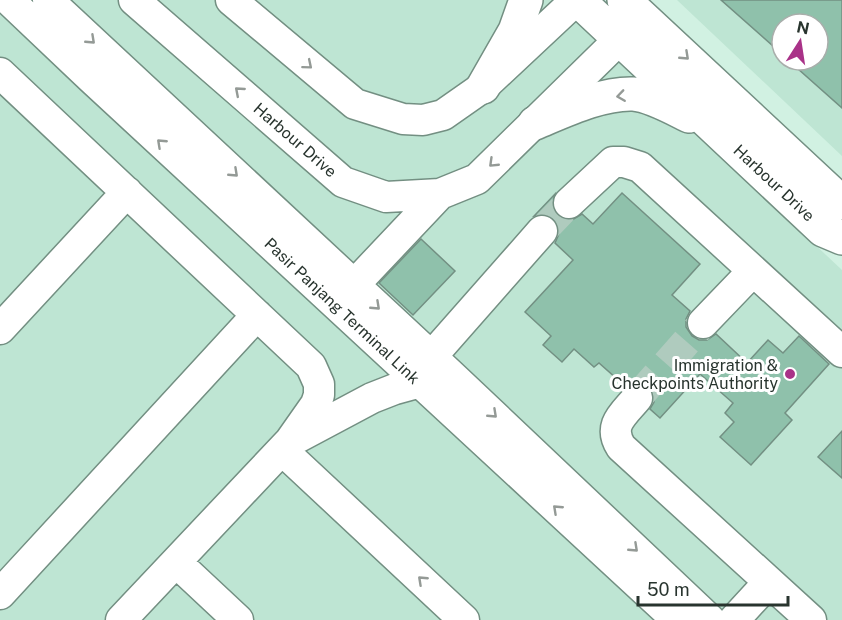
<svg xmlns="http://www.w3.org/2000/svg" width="842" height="620" viewBox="0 0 842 620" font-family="'Public Sans',sans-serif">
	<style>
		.built { fill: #bee5d3; fill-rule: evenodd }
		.building { fill: #8fc1ab; stroke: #739083; stroke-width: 1.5 }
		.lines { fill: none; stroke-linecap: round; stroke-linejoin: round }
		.minor-tunnel { stroke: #afcbbe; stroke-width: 30; stroke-dasharray: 30 15; stroke-linecap: butt }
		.minor-casing { stroke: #738f82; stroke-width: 33 }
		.major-casing { stroke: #738f82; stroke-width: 36 }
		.minor { stroke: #fff; stroke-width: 30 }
		.major { stroke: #fff; stroke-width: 33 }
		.oneway { stroke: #949a96 }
		.poi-dot { fill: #a93288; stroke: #fff; stroke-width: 2 }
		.labels { text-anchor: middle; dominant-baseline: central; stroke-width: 6; stroke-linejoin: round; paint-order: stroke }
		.street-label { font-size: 16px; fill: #28342e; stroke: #fff }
		.poi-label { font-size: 16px; fill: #28342e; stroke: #fff; text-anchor: end }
	</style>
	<rect width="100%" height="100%" fill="#d1f1e2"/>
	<path class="built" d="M0,0h554l288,270v350h-842z
		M677,0h165v156zM782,24h36v36h-36z"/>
	<path class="building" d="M721,0h121v108l-54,-48h30v-36h-36v30z
		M622,193l78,71 -28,31 18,16 -4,8v8l6,9 7,4h8l9,-6 31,29 21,-23 15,13 16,-17 30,28 -44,49 7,7 -41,45 -31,-28 14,-15 -9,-9 8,-10 -33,-29 -40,44 -10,-9 4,-7 -1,-9 -5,-8 -8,-4 -9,1 -6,4 -26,-23 -5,4 -20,-18 -12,13 -19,-17 8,-9 -26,-24 48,-52 -18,-17 4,-9 -1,-8 -4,-7 -9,-5 -11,2 21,-22 -3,12 5,9 6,4 9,1 10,-6 11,10z
		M421,239l34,32 -42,44 -34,-32z
		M842,431v47l-24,-21z"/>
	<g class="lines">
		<path class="minor-tunnel" d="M542,231l27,-28
			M637,398l66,-75"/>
		<g class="minor-casing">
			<path id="minor" d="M9,0l82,78 586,542
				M48,0l402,374 260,246
				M134,0l209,182 43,15 54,-3 37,-15 159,-156
				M231,0l124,104 48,15 20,1 20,-5 40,-28 93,-87
				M0,73l311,293 8,18v11l-3,9 -26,37 -169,179
				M569,203l44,-41h11l16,5 202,185
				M354,285l86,-91
				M703,323l50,-52
				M0,329l127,-137
				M431,357l111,-126
				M637,398c-13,16 -30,27 -16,49l190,173
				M295,439l77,-41 23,-9 40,-11
				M282,450l182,170
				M176,562l62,58
				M0,594l257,-279
				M734,620l35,-38"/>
		</g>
		<g class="major-casing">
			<path id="major" d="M578,0l245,230 19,8
				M624,0l218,203
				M483,87l32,-56 11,-31
				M535,123c29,-12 66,-30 98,-29 17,1 40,14 56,22"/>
		</g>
		<use href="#minor" class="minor"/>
		<use href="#major" class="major"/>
	</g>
	<defs><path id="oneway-chevron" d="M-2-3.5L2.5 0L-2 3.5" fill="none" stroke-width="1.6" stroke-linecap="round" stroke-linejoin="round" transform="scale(1.5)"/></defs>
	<g class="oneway">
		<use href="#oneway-chevron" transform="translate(91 40) rotate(43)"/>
		<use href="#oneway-chevron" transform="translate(685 56) rotate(43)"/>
		<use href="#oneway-chevron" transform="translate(308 65) rotate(40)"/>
		<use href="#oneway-chevron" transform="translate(239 91) rotate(-139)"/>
		<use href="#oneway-chevron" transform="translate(621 96) rotate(172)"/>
		<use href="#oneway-chevron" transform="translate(161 143) rotate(-137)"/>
		<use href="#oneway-chevron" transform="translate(493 163) rotate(136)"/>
		<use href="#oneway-chevron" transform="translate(234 173) rotate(43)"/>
		<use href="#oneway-chevron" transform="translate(376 306) rotate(43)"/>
		<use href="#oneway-chevron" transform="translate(493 414) rotate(43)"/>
		<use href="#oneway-chevron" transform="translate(557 509) rotate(-137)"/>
		<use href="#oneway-chevron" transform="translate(634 548) rotate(43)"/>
		<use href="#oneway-chevron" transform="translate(422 580) rotate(-137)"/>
	</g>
	<circle class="poi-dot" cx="790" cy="374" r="6"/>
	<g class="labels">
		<g class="street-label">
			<text transform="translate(295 140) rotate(41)">Harbour Drive</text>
			<text transform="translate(774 183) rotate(43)">Harbour Drive</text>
			<text transform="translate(342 311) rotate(43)">Pasir Panjang Terminal Link</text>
		</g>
		<g class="poi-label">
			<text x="778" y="365">Immigration &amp;<tspan x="778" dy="18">Checkpoints Authority</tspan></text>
		</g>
	</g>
	<g transform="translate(800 42) rotate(12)"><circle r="28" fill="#ffffff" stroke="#a9aeab" stroke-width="1.5"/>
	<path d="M0-4.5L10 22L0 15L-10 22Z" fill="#a93288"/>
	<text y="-9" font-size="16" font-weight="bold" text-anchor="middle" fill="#28342e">N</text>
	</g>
	<path d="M638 596v9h150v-9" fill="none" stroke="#28342e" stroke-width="3"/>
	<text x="647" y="596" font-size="18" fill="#28342e" stroke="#ffffff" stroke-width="4.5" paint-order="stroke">50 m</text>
</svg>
